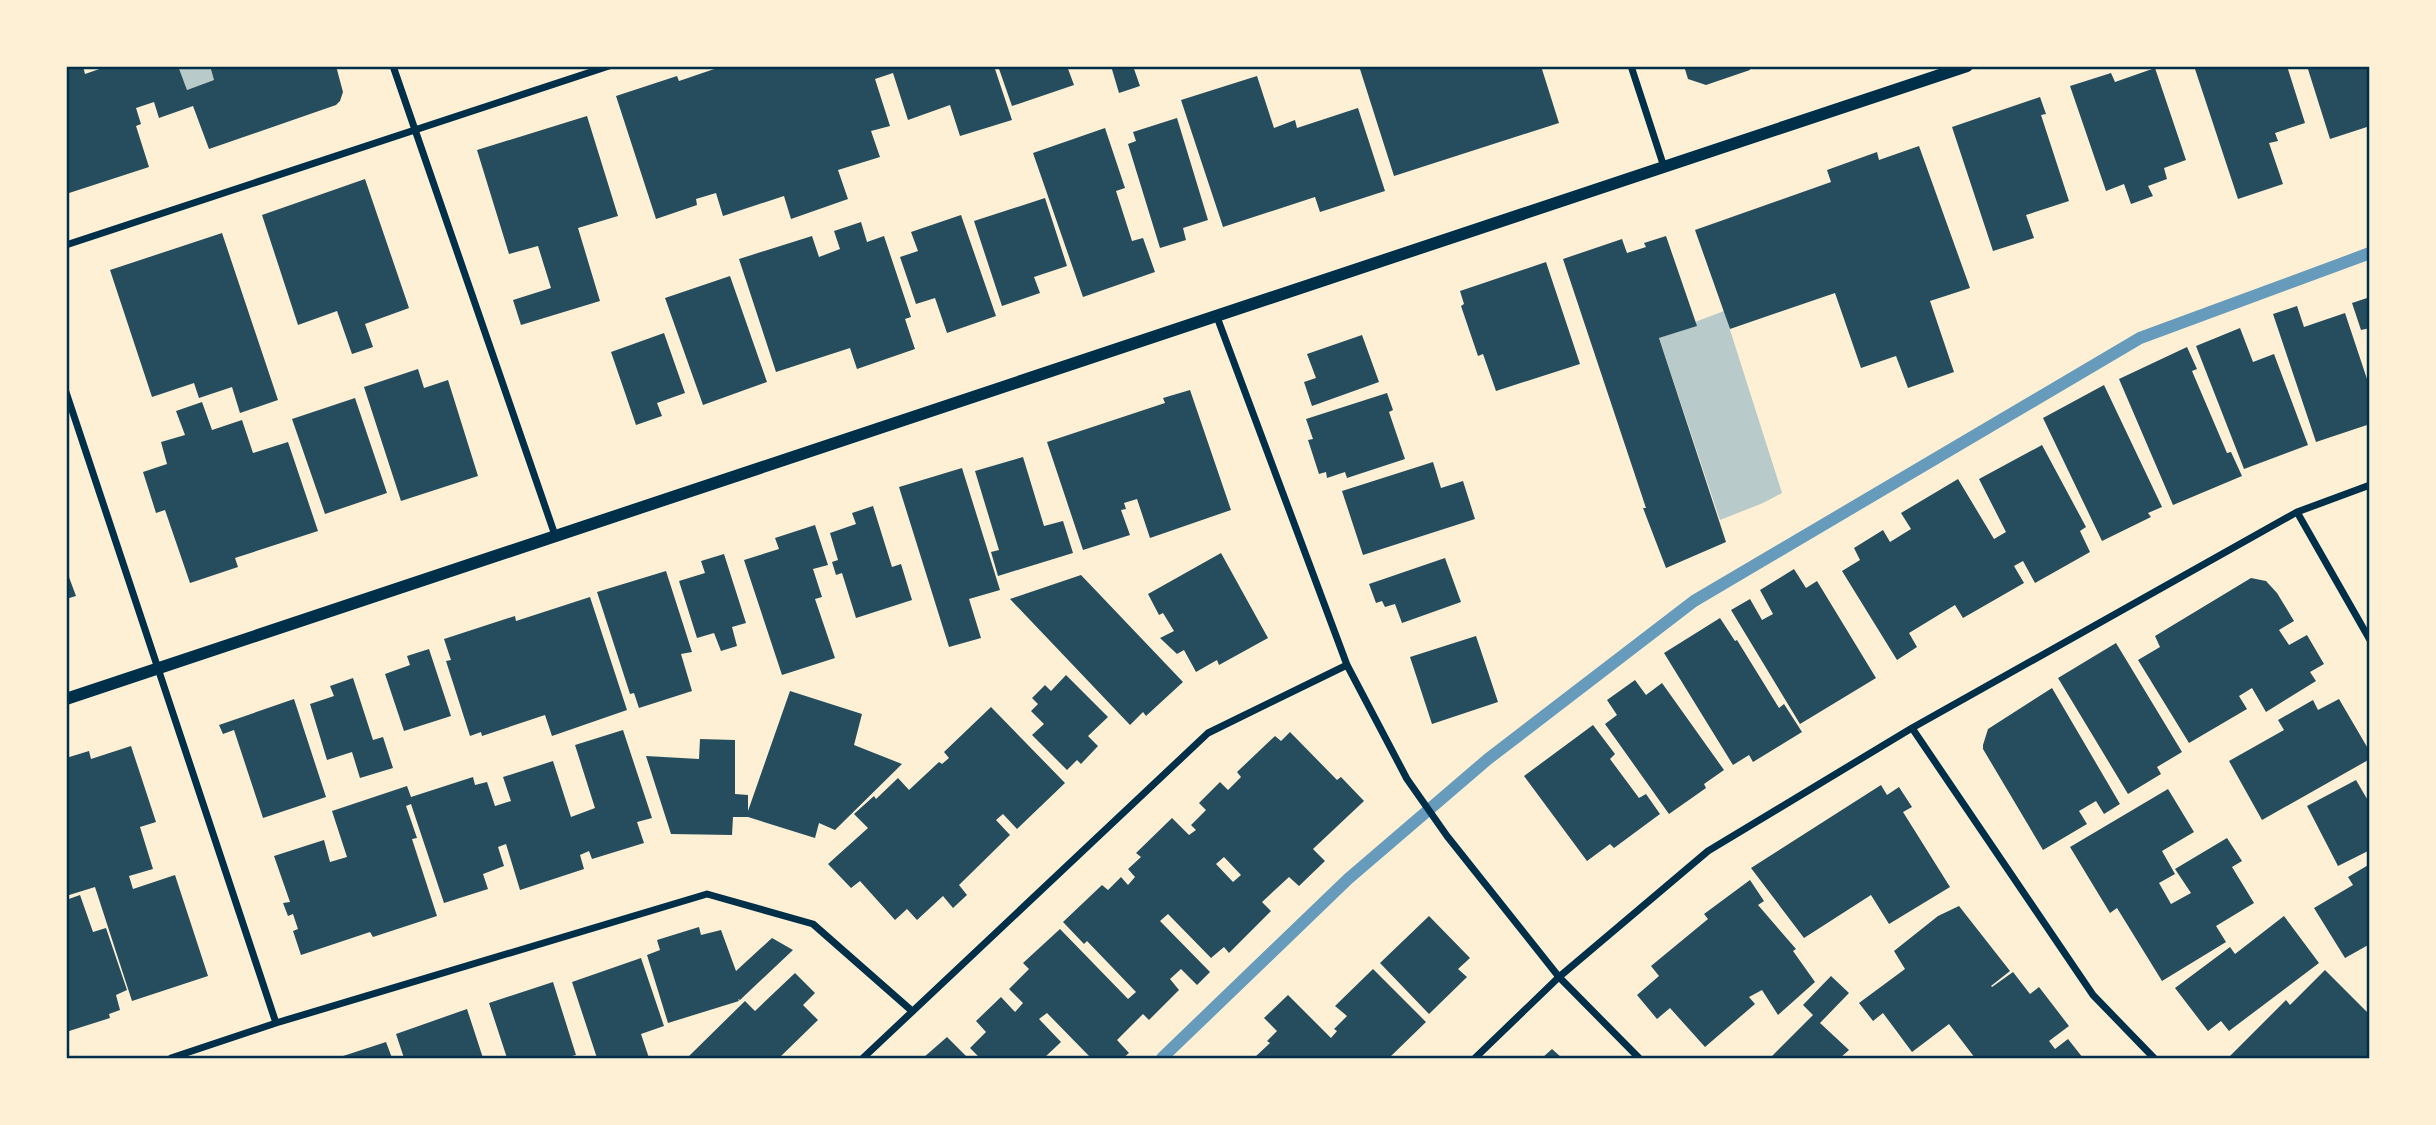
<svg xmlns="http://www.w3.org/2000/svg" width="2436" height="1125" viewBox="0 0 2436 1125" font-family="'Sofia Sans Condensed',sans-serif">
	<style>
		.green { fill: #b9caca }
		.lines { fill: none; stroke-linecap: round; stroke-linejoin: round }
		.stream { stroke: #669bbc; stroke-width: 12 }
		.building { fill: #264d5e; fill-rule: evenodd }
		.minor { stroke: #003049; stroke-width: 7 }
		.tertiary { stroke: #003049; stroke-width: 12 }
		.neatline { fill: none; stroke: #003049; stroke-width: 2.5 }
	</style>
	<rect width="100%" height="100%" fill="#fdf0d5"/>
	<path class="green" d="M178,67h32l4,13 -27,10z
		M1724,311l58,182 -19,10 -43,17 -61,-182 37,-12 -1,-4z"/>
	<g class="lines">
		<path class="stream" d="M1162,1058l186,-179 140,-120 206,-158 446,-263 230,-85"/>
	</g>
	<path class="building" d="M66,66h17l2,8 23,-8h70l9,24 27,-10 -4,-14h126l7,26 -3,9 -4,4 -127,44 -16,-43 -34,12 -5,-16 -18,6 5,16 -5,2 13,41 -83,27z
		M723,66h271l18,54 -52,16 -10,-31 -42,15 -15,-47 -18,6 15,47 -19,5 9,26 -42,13 10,29 -57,20 -7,-23 -61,20 -7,-23 -20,6 1,6 -41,14 -40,-123 61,-20 2,5z
		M998,66h69l7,19 -62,21z
		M1111,66h22l7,20 -21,7z
		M1359,66h182l18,57 -165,53z
		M1684,66h65l1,4 -44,15 -18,-6z
		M2194,66h93l18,57 -30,10 3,8 -9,2 14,41 -45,15z
		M2307,66h63v60l-40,13z
		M2155,68l31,92 -22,8 3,11 -19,7 5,10 -22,8 -7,-20 -18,7 -36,-105 41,-13 4,9z
		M1257,76l17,52 21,-8 2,8 61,-20 27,83 -65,21 -5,-15 -92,30 -42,-127z
		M2040,97l6,17 -5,1 28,86 -43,14 8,23 -41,13 -41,-124z
		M587,116l31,100 -40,12 22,73 -79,24 -8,-25 38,-12 -13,-42 -29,8 -32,-104z
		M1177,118l31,102 -25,8 3,12 -26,8 -32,-104 8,-3 -3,-9z
		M1105,128l20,60 -9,3 16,50 11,-3 12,34 -72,25 -50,-144z
		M1919,146l51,142 -40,13 24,71 -46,16 -12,-32 -35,12 -26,-75 -105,36 -35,-99 136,-48 -4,-12 50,-18 2,8z
		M365,179l44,129 -44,16 8,23 -21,7 -15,-43 -39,14 -36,-110z
		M1045,198l22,68 -33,11 6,16 -38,13 -28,-85z
		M961,215l35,101 -49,17 -12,-35 -19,6 -16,-47 18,-6 -7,-19z
		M861,222l6,20 17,-6 27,81 -6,2 10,30 -58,20 -7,-21 -74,24 -37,-113 73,-23 7,21 21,-8 -6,-18z
		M222,233l56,167 -38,13 -8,-26 -33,11 -5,-15 -42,14 -42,-127z
		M1666,236l31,90 -38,12 67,204 -60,26 -23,-60h3l-83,-249 59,-20 5,14 19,-6 -2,-4z
		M1546,262l34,102 -84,27 -13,-37 -5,2 -17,-50 3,-2 -4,-13z
		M730,276l37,106 -64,23 -38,-107z
		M2370,297v31l-9,2 -9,-27z
		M2297,306l7,21 41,-14 25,75v36l-54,18 -43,-128z
		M2240,328l13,34 21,-8 34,91 -64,24 -48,-123z
		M664,333l21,60 -28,10 5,13 -26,9 -25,-73z
		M1362,335l17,47 -67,24 -8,-24 12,-4 -9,-24z
		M2187,347l10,22 -5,2 35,82 4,-1 11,24 -69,29 -54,-126z
		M418,369l6,19 24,-8 30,96 -77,25 -37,-114z
		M2104,385l58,122 -14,6 3,4 -49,24 -59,-123z
		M1190,390l41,120 -81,28 -13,-39 -13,4 2,6 -5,1 9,25 -47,15 -36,-108 118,-39 -2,-5z
		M1387,393l6,17 -4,2 16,47 -58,19 -2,-6 -18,6 -1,-6 -7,2 -11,-34 5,-1 -7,-20z
		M355,398l32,95 -62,21 -33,-95z
		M202,402l10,28 30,-10 11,33 35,-11 30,89 -83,27 3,9 -48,16 -25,-73 -9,3 -13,-41 24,-8 -6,-22 24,-7 -9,-24z
		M2042,445l44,82 -6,4 10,21 -55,31 -12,-22 -9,5 10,17 -61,35 -8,-13 -46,28 8,14 -20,13 -55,-89 18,-11 -6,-12 29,-18 7,12 21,-13 -10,-16 57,-34 36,60 12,-7 -27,-53z
		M1023,457l21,69 19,-5 10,32 -75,23 -7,-24 8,-2 -24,-79z
		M1433,462l8,26 22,-7 12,38 -112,36 -21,-64z
		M962,468l38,122 -31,9 12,39 -32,9 -50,-160z
		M873,506l19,61 9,-3 11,36 -56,18 -14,-45 -6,2 -4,-13 6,-2 -8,-27 26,-9 -4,-11z
		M815,525l13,40 -15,4 9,28 -7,2 20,59 -53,17 -38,-115 35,-11 -4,-11z
		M1221,553l47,85 -49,27 -2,-5 -21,12 -12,-22 -7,4 -17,-16 14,-7 -11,-18 -4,2 -11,-21z
		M724,554l22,69 -14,4 5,19 -16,5 -7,-18 -17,5 -18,-57 26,-8 -4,-12z
		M1445,558l16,44 -59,21 -7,-19 -10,3 -3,-6 -6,2 -7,-19z
		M66,569l10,27 -10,3z
		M1794,569l12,19 11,-7 59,97 -76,46 -69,-114 19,-11 12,21 11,-6 -13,-24z
		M666,571l26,81 -11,2 11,37 -53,17 -5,-15 -4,1 -33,-102z
		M1081,575l102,107 -37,34 -3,-4 -13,13 -120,-126z
		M2251,578l15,3 11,12 17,28 -15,9 10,15 18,-10 17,29 -14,8 6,9 -50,31 -14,-24 -13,8 8,13 -58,34 -51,-83 22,-13 -5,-11z
		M590,597l37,113 -75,26 -7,-21 -63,21 -1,-4 -11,4 -24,-75 5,-1 -7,-21 71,-23 1,5z
		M1720,618l15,23 2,-1 42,68 5,-4 18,28 -49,30 -4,-7 -16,10 -69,-112z
		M1476,636l22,66 -66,22 -22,-67z
		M2116,643l66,109 -25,15 4,7 -33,20 -70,-116z
		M429,649l22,67 -47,15 -19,-57 25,-9 -3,-9z
		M1066,675l42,42 -20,19 10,10 -17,18 -4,-4 -10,10 -35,-35 12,-11 -13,-13 7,-7 -6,-6 13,-13 6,6z
		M353,678l20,62 10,-3 10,31 -33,10 -8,-26 -25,8 -17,-56 24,-8 -4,-10z
		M1635,680l11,15 16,-12 62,87 -20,14 2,4 -37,26 -64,-90 12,-9 -10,-15z
		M2052,688l68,116 -16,10 -8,-13 -17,10 8,13 -44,26 -60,-101v-4l5,-16z
		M790,691l72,23 -8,31 48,19 -67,66 -16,-7 -4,15 -67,-21h-15l-1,18 -61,-1 -25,-78 53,3 1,-20 35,1v54l13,1v16z
		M294,699l32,98 -63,21 -29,-88 -11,4 -4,-9z
		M2339,699l31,53v7l-108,61 -33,-59 55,-31 -6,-10 35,-20 5,10z
		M991,707l74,76 -48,46 -14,-15 -7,6 14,15 -51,50 8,10 -14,13 -10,-12 -26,24 -10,-11 -12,11 -35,-39 -9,7 -23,-24 40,-36 -14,-14 20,-18 2,3 22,-21 11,12 30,-28 3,2 7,-6 -5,-6z
		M1593,725l22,29 -5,5 29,39 7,-4 14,20 -46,34 -4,-4 -23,17 -63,-85z
		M623,730l29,88 -15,4 7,21 -52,16 -3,-8 -9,4 4,14 -64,21 -14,-46 -8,3 6,19 -21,8 5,15 -44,14 -33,-99 -5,2 11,32 -5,1 25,77 -64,21 -3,-5 -69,23 -8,-24 5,-2 -5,-15 -5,2 -5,-13 7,-1 -16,-46 50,-16 6,22 17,-5 -15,-46 75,-25 4,11 62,-20 2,8 12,-3 8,24 16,-5 -8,-24 50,-16 18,56 24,-9 -20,-63z
		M1290,732l47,48 4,-3 23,24 -51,48 12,12 -26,25 -10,-9 -27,25 9,9 -42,42 -5,-6 -13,11 -43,-44 -8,7 50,51 -13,13 -16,-16 -11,10 9,11 -30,30 -6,-6 -26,26 12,13 -6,5h-32l-44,-45 -8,6 22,23 -17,16h-64l-10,-10 16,-16 -10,-11 25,-24 14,15 8,-9 -14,-14 20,-20 -6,-6 37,-34 68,70 8,-7 -49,-51 -3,3 -21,-22 39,-37 6,5 13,-13 7,8 7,-8 -7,-8 13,-12 -5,-4 36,-35 17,17 7,-5 -5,-5 15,-15 -7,-7 21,-21 8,8 13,-13 -4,-5 38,-36 6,5zM1224,857l17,18 -8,7 -17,-18z
		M131,746l25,76 -16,5 13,42 -24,7 4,13 42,-14 33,101 -76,25 -37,-114 -29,9v-138l23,-7 2,8z
		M2356,780l14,24v46l-32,16 -31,-60z
		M1881,785l6,10 12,-8 13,20 -9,5 47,75 -61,37 -18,-29 -67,43 -53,-70z
		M2168,789l26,43 -32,19 13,23 -16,9 12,21 20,-11 -16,-24 52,-31 15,23 -10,6 22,36 -38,23 10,16 -64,39 -45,-73 -7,5 -40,-66z
		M2370,864v80l-25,14 -31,-50 39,-23 -5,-8z
		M1750,880l14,21 -6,4 38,44 -3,2 22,31 -37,33 -16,-25 -13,7 6,7 -50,43 -35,-39 -13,11 -20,-24 22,-19 -8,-10 57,-47 -4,-5z
		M80,895l13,37 13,-4 21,62 -11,5 4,15 -11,4 1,4 -44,14v-132z
		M1959,906l51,65 -19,15 1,1 21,-15 17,22 9,-7 30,39 -20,15 6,8 13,-10 15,19h-108l-26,-34 -37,28 -29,-39 -10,8 -14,-18 46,-34 -11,-18 44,-35z
		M1429,916l41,42 -12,11 9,8 -38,37 -49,-51z
		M2284,916l35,47 -90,68 -8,-10 -13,10 -33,-43 55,-41 5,7z
		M699,927l2,8 20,-5 15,41 36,-33 21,12 -53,50 -2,-1 1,2 -71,22 -21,-68 13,-5 -3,-10z
		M641,958l23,68 -23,8 8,24h-52l-25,-76z
		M1373,969l53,53 -37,36h-135l16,-15 -3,-2 10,-10 -13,-13 24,-23 43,43 6,-7 -3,-2 13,-13 -12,-10z
		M2325,970l45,45v43h-142l58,-58 4,5z
		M795,973l20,20 -12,12 15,15 -39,38h-92l58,-57 10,10z
		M1831,976l18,17 -29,30 29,27 -9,8h-70l43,-43 -10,-10z
		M553,982l23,73 -12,3h-57l-18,-55z
		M467,1009l16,49h-79l-8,-24z
		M947,1037l21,21h-45z
		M386,1042l6,16h-55z
		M1552,1049l10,9h-20z"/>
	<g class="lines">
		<path class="minor" d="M393,66l163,472
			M1631,66l33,101
			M66,245l543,-179
			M1217,317l130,348 60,114 40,57 112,141 80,81
			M66,392l210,631
			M2297,512l73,128
			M1912,728l181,267 61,63
			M171,1058l105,-35 431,-129 106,30 99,87
			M863,1058l345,-325 139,-68
			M1475,1058l84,-81 149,-126 204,-123 385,-216 73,-27"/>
		<path class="tertiary" d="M66,699l1901,-633"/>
	</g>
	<rect width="2436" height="1125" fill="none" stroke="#fdf0d5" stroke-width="136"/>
	<rect x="68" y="68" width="2300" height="989" class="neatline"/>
</svg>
